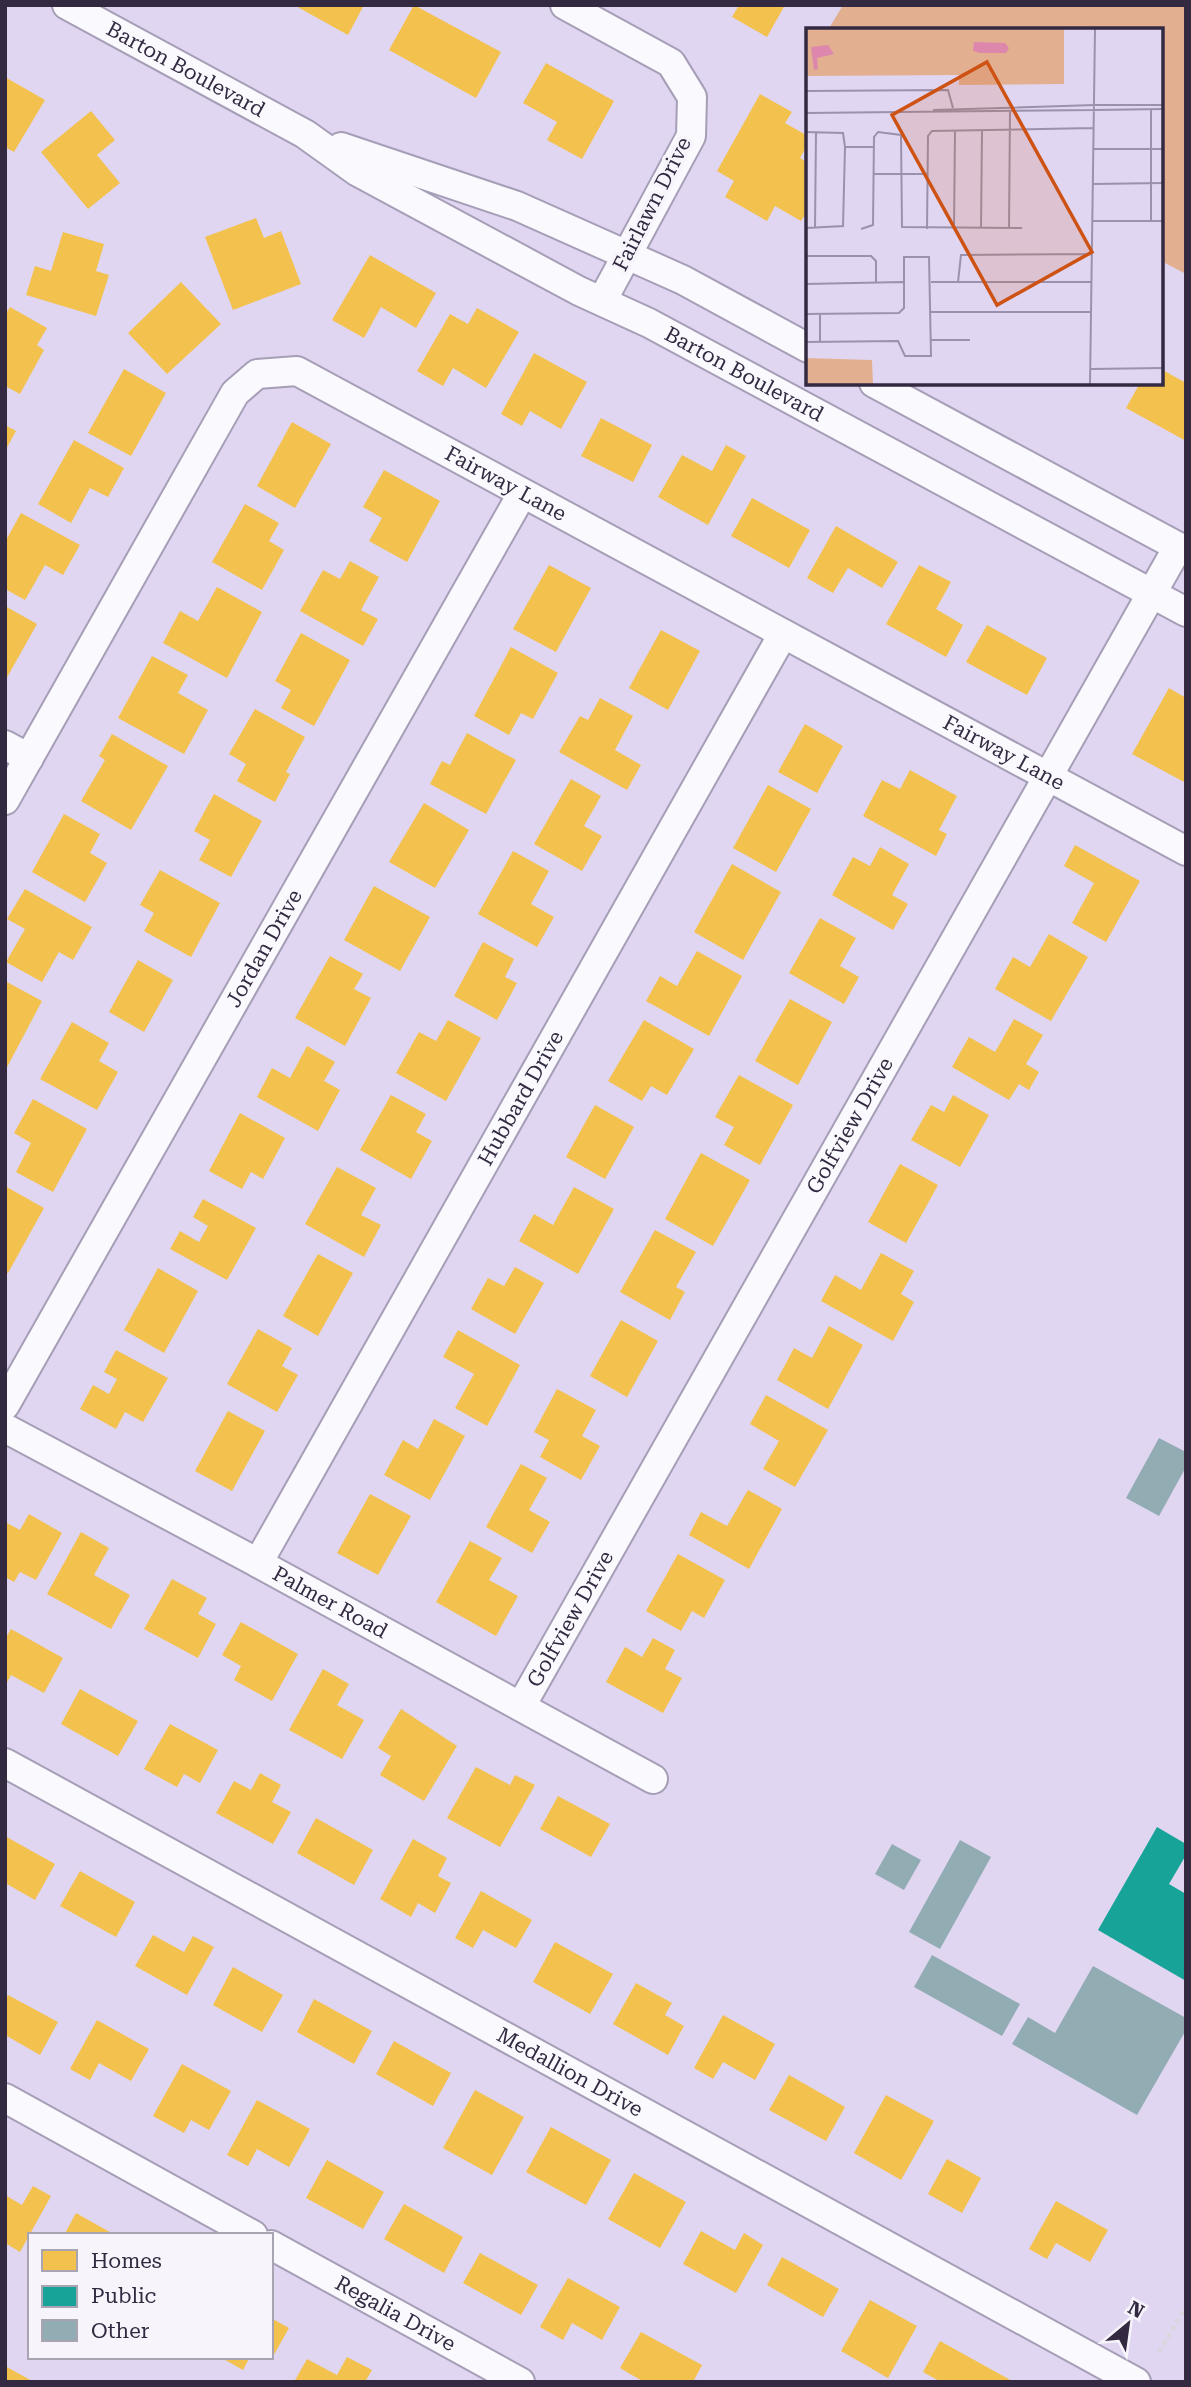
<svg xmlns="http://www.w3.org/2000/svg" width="1191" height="2387" viewBox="0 0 1191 2387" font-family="'Roboto Serif',serif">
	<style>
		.green { fill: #e2b091 }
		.homes { fill: #f2c14e }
		.public { fill: #17a398 }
		.building { fill: #92acb4 }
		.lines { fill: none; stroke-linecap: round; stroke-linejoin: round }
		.street-casing { stroke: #a69eb6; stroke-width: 32 }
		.path { stroke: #d9d6df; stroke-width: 4.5; stroke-dasharray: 5 3.5; stroke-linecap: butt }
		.street { stroke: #faf9fd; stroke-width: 28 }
		.labels { text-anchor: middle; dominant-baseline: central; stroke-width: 7; stroke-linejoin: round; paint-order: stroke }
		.street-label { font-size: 21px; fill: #332a42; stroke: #f7f5fb }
		.inset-road { fill: none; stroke: #9b91ac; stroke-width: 2 }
		.view { fill: #cd5214; fill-opacity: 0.15; stroke: #cd5214; stroke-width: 3.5 }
		.inset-edge { fill: none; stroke: #332a42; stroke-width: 3.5 }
	</style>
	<rect width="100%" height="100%" fill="#e0d6f2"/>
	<path class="green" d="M843,5h343v269l-25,-13v-231h-333z"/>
	<path class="homes" d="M294,5h70l-16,30z
		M414,5l87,47 -25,46 -87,-48z
		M739,5h46l-18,32 -35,-20z
		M546,63l68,38 -32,58 -35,-19 10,-18 -34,-19z
		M5,77l40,23 -31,52 -9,-5z
		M760,94l32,18 -7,11 23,13v8l-8,14 8,5v47l-7,11 -26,-15 -8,15 -42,-24 9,-16 -17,-10z
		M91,111l24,29 -18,15 23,28 -32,26 -47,-57z
		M256,218l8,20 17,-7 20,53 -68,26 -28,-73z
		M63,232l41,12 -8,27 13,4 -13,41 -70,-21 9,-29 16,5z
		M370,255l66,38 -20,35 -35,-21 -17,31 -32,-18z
		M181,282l40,42 -54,50 -39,-41z
		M10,307l37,21 -10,17 7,5 -24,44 -15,-8v-71z
		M477,308l42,24 -33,56 -33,-20 -10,18 -26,-15 33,-57 18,10z
		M534,353l53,29 -26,47 -31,-18 -8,15 -21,-12z
		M124,369l42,24 -35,63 -43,-23z
		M1161,369l25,14v58l-60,-33 14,-25h21z
		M601,418l51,27 -19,37 -52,-26z
		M292,422l39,22 -36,64 -38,-22z
		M5,425l11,6 -11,20z
		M74,440l50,28 -16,29 -18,-9 -19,35 -33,-19z
		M726,445l20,11 -38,69 -50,-28 24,-42 30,16z
		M384,470l56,31 -33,61 -38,-21 13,-23 -19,-11z
		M752,498l58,32 -21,38 -58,-32z
		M245,504l34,19 -10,18 15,9 -22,40 -50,-28z
		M21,513l59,32 -17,30 -18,-10 -20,35 -20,-11v-47z
		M836,526l62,36 -16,26 -34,-20 -15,25 -26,-15z
		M350,561l29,16 -18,33 17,9 -15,27 -63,-35 23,-41 17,9z
		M549,565l42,23 -35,64 -43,-23z
		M919,565l32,17 -15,27 27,16 -17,32 -60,-33z
		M217,587l45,25 -35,66 -64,-35 17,-32 18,10z
		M5,606l32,18 -32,57z
		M987,625l60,33 -20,37 -61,-33z
		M661,630l39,21 -32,59 -39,-22z
		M301,633l49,27 -36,66 -33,-18 10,-18 -16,-9z
		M511,647l47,26 -25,46 -12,-6 -12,22 -35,-19z
		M152,656l36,19 -10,18 30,17 -24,44 -66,-36z
		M1169,688l17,10v85l-54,-29z
		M600,698l33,18 -18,34 26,15 -14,25 -68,-38 21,-36 8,4z
		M255,709l50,28 -19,35 4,2 -15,28 -38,-21 9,-17 -17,-10z
		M805,724l38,22 -26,47 -39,-21z
		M467,733l49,27 -30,54 -56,-30 12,-23 8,4z
		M112,734l56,32 -37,64 -50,-29 24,-41 -6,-4z
		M910,770l47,26 -18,34 8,4 -11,22 -73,-40 19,-36 18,9z
		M571,779l30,17 -17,30 18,10 -20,35 -48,-27z
		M768,785l43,24 -35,63 -43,-24z
		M214,794l48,27 -31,56 -32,-17 11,-20 -16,-9z
		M424,803l45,27 -34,58 -46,-26z
		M64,814l36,20 -10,19 17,10 -22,39 -53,-30z
		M1075,845l65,36 -34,61 -34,-19 22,-40 -30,-17z
		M880,847l29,17 -17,31 16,9 -15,26 -61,-35 21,-38 17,9z
		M513,851l36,20 -18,33 23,13 -17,30 -59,-33z
		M732,864l49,28 -38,68 -49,-28z
		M160,870l60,33 -29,54 -47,-26 10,-18 -14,-8z
		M374,886l56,31 -30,54 -56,-31z
		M25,889l67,38 -19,33 -14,-8 -17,30 -36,-20 19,-33 -18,-10z
		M820,918l36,20 -16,28 19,11 -15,27 -55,-31z
		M1049,934l39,23 -37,64 -56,-32 18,-32 17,10z
		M483,942l31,17 -9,18 12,6 -20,37 -43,-24z
		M697,951l45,25 -33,60 -63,-35 14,-25 17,10z
		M330,956l33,18 -9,15 17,9 -26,48 -50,-28z
		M138,960l35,20 -29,52 -35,-20z
		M5,981l37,20 -37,70z
		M790,999l42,23 -34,63 -43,-24z
		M1014,1019l29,16 -17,29 13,8 -10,18 -10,-6 -10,16 -57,-33 17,-30 26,15z
		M448,1020l33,18 -35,63 -50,-28 23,-41 17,9z
		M644,1020l50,29 -27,46 -16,-9 -9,15 -34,-20z
		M72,1022l37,21 -10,18 19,11 -21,38 -57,-31z
		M307,1046l28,16 -11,19 16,9 -22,41 -61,-34 15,-29 18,10z
		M739,1075l54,30 -33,60 -36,-20 10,-18 -19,-10z
		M391,1095l35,19 -10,18 16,9 -21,38 -51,-29z
		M953,1095l36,20 -29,52 -49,-27 20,-35 13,7z
		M33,1099l54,30 -34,63 -37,-20 15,-29 -17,-10z
		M595,1105l39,22 -29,52 -39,-22z
		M240,1113l45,25 -22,41 -12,-7 -9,17 -33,-18z
		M701,1153l49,27 -37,66 -48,-27z
		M900,1164l38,21 -32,58 -38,-21z
		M337,1167l39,21 -15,27 20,10 -17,32 -59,-33z
		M5,1186l39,22 -36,65 -3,-1z
		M574,1187l40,22 -36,65 -59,-33 15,-27 19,11z
		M203,1199l53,29 -29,52 -57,-31 10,-18 19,11 9,-16 -15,-9z
		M655,1230l41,22 -20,35 9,5 -15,28 -50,-28z
		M881,1253l33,18 -13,23 13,8 -21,39 -72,-40 14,-26 26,15z
		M318,1254l35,19 -35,63 -35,-20z
		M515,1267l29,16 -29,51 -44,-25 17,-31 16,8z
		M158,1268l40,23 -34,62 -40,-23z
		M621,1320l37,21 -31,56 -37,-21z
		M829,1326l34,19 -35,64 -51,-29 17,-32 18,10z
		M258,1329l34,19 -10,18 16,9 -21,37 -50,-28z
		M458,1330l62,35 -33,61 -32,-18 19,-34 -31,-17z
		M116,1350l52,28 -25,44 -18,-10 -9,17 -36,-20 13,-24 16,9 8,-15 -13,-7z
		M557,1389l39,21 -14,26 18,10 -19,34 -41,-23 9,-17 -15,-8z
		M766,1395l62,35 -33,57 -32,-18 16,-28 -29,-17z
		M228,1411l37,20 -33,60 -37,-20z
		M434,1419l31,17 -35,64 -46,-25 19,-35 15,9z
		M521,1464l26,14 -18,32 21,12 -18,31 -46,-26z
		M748,1490l34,19 -33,60 -60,-34 12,-23 26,14z
		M370,1494l41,22 -33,59 -41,-22z
		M29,1514l33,19 -26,47 -16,-8 -6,10 -9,-5v-55l15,8z
		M81,1532l28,16 -15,27 36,20 -19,34 -64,-35z
		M470,1541l32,17 -13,22 29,16 -22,40 -60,-34z
		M678,1554l47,26 -21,38 -12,-7 -11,20 -35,-20z
		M172,1579l35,19 -9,16 18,10 -18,34 -54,-29z
		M241,1622l57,32 -26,47 -38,-21 7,-14 -19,-11z
		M11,1629l52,29 -19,35 -33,-18 -6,11v-47z
		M653,1638l22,12 -10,19 17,9 -19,35 -57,-31 19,-35 17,10z
		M323,1669l26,15 -12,21 27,15 -22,39 -53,-29z
		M80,1689l58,32 -20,35 -57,-32z
		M401,1709l56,37 -33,55 -44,-26 11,-19 -13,-8z
		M170,1724l48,26 -18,33 -16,-9 -7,13 -33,-18z
		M476,1767l34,18 5,-10 20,10 -35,62 -53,-29z
		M260,1773l21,12 -9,17 19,10 -18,32 -57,-31 18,-32 17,9z
		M558,1796l52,28 -19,33 -51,-28z
		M316,1818l57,32 -19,35 -57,-32z
		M5,1836l50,28 -20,36 -30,-17z
		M413,1839l34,19 -9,18 13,7 -16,30 -17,-10 -7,14 -31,-18z
		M80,1871l55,31 -19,35 -56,-31z
		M481,1891l51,29 -16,28 -33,-18 -10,18 -18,-10z
		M153,1935l31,17 9,-16 21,11 -27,48 -52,-29z
		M555,1942l58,32 -23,40 -57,-32z
		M233,1967l50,28 -21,37 -49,-27z
		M636,1983l36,20 -7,12 19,11 -16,29 -55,-31z
		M8,1995l50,27 -18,33 -35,-20v-35z
		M314,1999l58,32 -18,33 -57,-32z
		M723,2015l52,29 -20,36 -32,-18 -10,17 -19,-11z
		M97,2020l52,29 -18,32 -32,-18 -9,17 -20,-11z
		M394,2041l57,32 -18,33 -57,-32z
		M182,2064l49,27 -22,39 -18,-10 -7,13 -31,-17z
		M789,2075l56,32 -19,34 -57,-31z
		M475,2090l49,27 -32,58 -49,-27z
		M886,2095l48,26 -33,59 -47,-27z
		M257,2100l53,29 -21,38 -32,-18 -9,17 -21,-11z
		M551,2127l60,33 -25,45 -60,-33z
		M947,2159l34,19 -19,35 -34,-19z
		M327,2160l57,32 -21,37 -57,-31z
		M634,2173l52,29 -26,46 -52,-29z
		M33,2186l18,10 -31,56 -15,-9v-48l17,10z
		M1056,2201l52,29 -18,32 -34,-19 -9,16 -18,-10z
		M404,2204l59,33 -19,36 -60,-34z
		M76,2213l39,22h-51z
		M701,2231l34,19 9,-17 19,12 -27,48 -53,-29z
		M480,2253l58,32 -17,30 -58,-32z
		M782,2257l57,32 -16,28 -56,-32z
		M568,2278l52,29 -18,33 -30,-17 -9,17 -23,-13z
		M870,2300l47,26 -29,52 -47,-27z
		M271,2318l18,10 -18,32z
		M641,2332l61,33 -9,17h-49l-24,-14z
		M940,2341l74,41h-73l-18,-10z
		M220,2357h30l-7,13z
		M347,2357l25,13 -7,12h-71l13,-23 30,16z
		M5,2366l29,16h-29z"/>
	<path class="public" d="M1157,1827l29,17v11l-17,29 17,10v87l-88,-51z"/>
	<path class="building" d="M1159,1438l27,14v15l-27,49 -33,-18z
		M960,1840l31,17 -51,92 -31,-17z
		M892,1844l29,16 -17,30 -29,-16z
		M932,1955l88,49 -18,32 -88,-49z
		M1093,1966l93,52v12l-49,85 -125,-71 16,-27 27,16z"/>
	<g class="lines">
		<g class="street-casing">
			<g id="street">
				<path id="s1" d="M67,5l238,129 53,38 221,119 70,32 537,289"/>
				<path d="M565,5l106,58 21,34 -1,39 -89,165"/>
				<path d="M341,147l176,59 166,74 125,68"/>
				<path d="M874,383l312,168"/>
				<path d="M5,745l24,13"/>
				<path id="s2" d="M5,800l230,-407 22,-19 40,-3 889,480"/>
				<path id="s3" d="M5,1405l517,-911"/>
				<path id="s4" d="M5,1428l253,135 395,216"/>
				<path id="s5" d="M258,1563l525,-929"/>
				<path id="s6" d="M521,1706l657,-1159"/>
				<path id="s7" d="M5,1763l1131,619"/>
				<path d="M5,2098l248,137"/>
				<path id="s8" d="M271,2245l249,137"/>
			</g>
		</g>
		<path class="path" d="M1159,2352l27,-45"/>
		<use href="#street" class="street"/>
	</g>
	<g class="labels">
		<g class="street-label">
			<text stroke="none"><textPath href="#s1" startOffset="135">Barton Boulevard</textPath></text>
			<text transform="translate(652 204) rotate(-63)">Fairlawn Drive</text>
			<text stroke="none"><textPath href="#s1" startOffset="772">Barton Boulevard</textPath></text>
			<text stroke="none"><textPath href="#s2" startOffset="774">Fairway Lane</textPath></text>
			<text stroke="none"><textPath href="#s2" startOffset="1340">Fairway Lane</textPath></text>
			<text stroke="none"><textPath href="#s3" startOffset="525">Jordan Drive</textPath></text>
			<text stroke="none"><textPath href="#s5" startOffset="534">Hubbard Drive</textPath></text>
			<text stroke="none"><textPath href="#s6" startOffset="667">Golfview Drive</textPath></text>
			<text stroke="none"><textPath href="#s4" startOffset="369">Palmer Road</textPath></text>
			<text stroke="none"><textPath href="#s6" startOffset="100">Golfview Drive</textPath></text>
			<text stroke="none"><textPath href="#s7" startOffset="644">Medallion Drive</textPath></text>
			<text stroke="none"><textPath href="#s8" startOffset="142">Regalia Drive</textPath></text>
		</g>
	</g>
	<g transform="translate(806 28)">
		<rect width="357" height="357" fill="#e0d6f2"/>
		<path d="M0,1h258v55l-105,1v-10l-153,1zM0,330l66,2 1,24h-67z" fill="#e2b091"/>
		<path d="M168,14l31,1 4,5 -3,5h-26l-7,-2zM22,17l6,9 -17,4 1,11 -4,1 -3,-23z" fill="#de87ad"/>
		<path class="inset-road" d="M0,63l142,-1 5,18M289,77h68M127,82l162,-5M289,82l68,-1M0,85l289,-3M0,104l37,1 2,14 -2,79 -37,2M39,119h28M288,121h69M67,146h55M287,156l70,-1M287,193h70M345,193v-112M9,200l1,-96M148,200l1,-97M175,200l1,-97M203,200l1,-117M55,201l12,-4 1,-88 4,-5 23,3 1,92 120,1M121,201l1,-93 4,-5 162,-3M0,228h65l5,5v22M125,254h160M152,254l3,-27 130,-1M0,256l97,-2M125,284h159M0,286l93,-1 5,-5v-51h25l2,99h-26l-7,-15 -92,1M14,286v27M125,312h39M285,341l72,-1M284,356l5,-355"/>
		<path class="view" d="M181,34l105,190 -95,53 -105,-190z"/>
		<rect width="357" height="357" class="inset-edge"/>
	</g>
	<rect width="1191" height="2387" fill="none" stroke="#332a42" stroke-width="14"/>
	<rect x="28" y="2233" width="245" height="126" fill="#f7f5fb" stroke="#a9a4b1" stroke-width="2"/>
	<rect x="42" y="2250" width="35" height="21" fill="#f2c14e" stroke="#a9a4b1" stroke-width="2"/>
	<text x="91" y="2268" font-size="21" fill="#332a42">Homes</text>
	<rect x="42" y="2286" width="35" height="21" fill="#17a398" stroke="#a9a4b1" stroke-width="2"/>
	<text x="91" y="2303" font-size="21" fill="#332a42">Public</text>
	<rect x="42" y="2320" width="35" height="21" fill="#92acb4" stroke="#a9a4b1" stroke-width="2"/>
	<text x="91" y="2338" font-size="21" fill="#332a42">Other</text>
	<g transform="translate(1128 2324) rotate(29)" stroke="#f7f5fb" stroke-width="5" paint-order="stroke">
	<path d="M0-5L12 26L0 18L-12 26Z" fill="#332a42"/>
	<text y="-10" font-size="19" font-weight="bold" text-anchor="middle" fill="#332a42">N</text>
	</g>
</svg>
